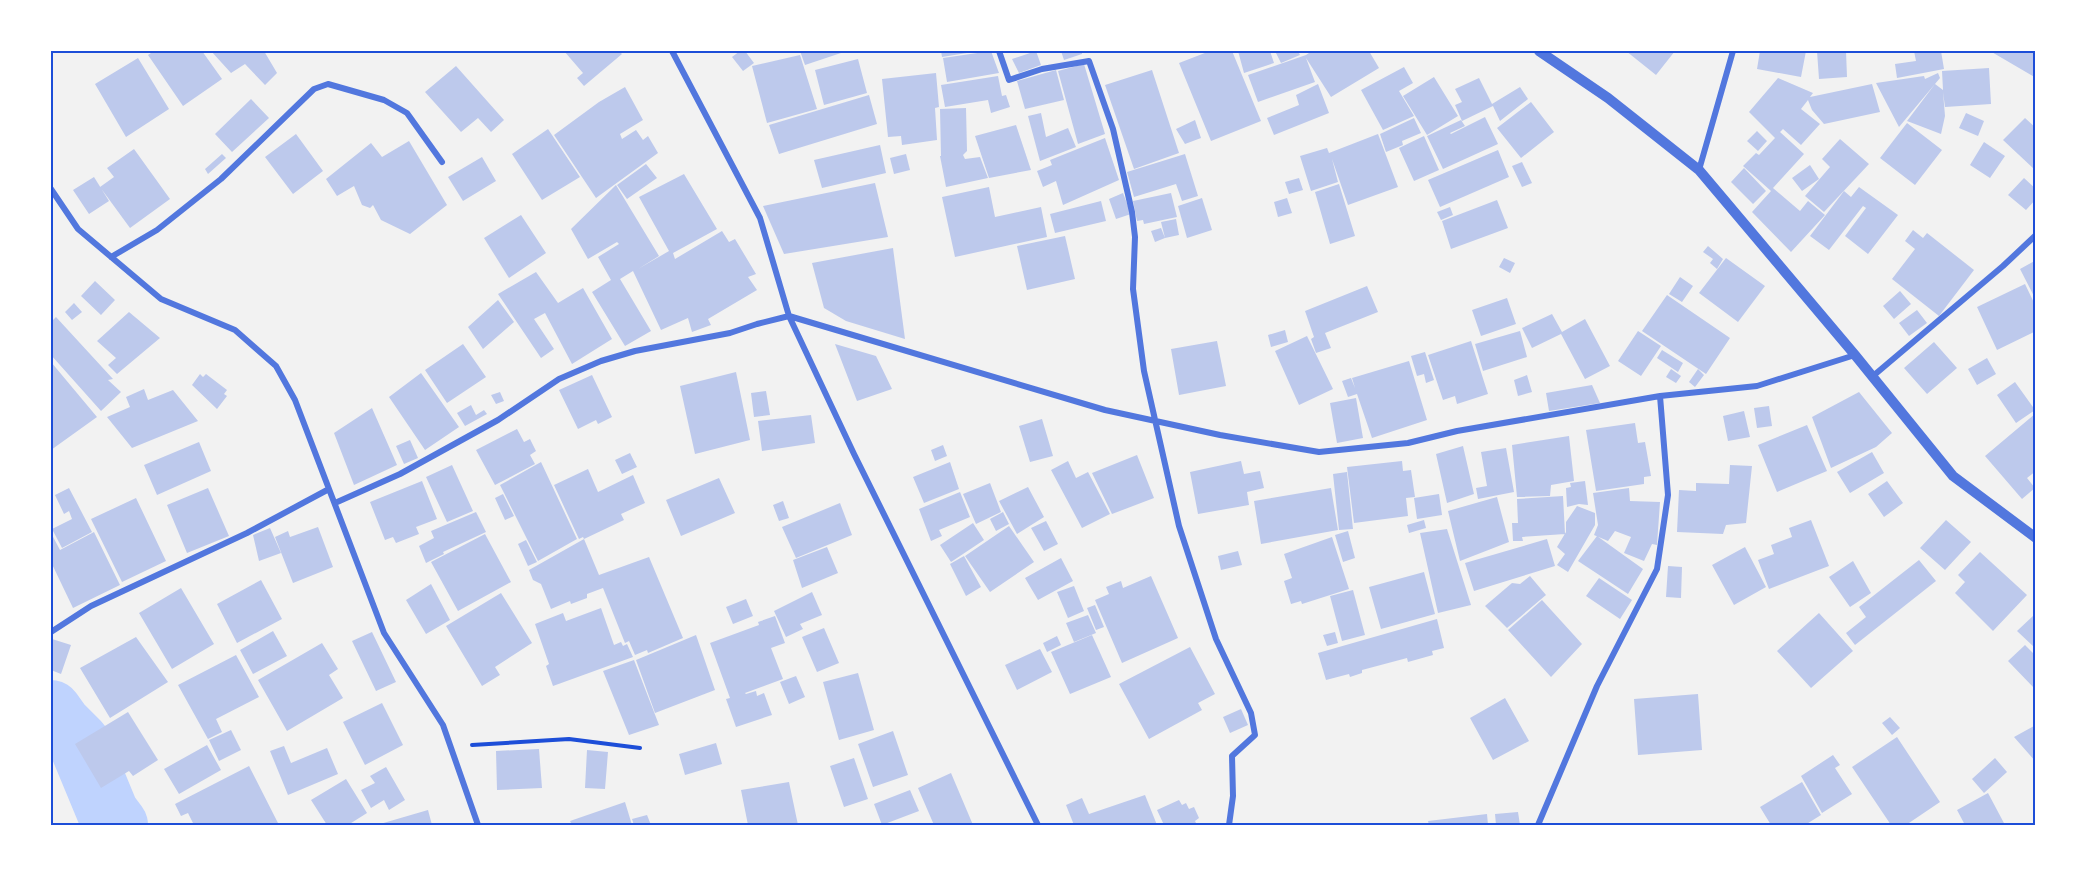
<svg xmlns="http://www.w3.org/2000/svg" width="2087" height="876" viewBox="0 0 2087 876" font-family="Helvetica,sans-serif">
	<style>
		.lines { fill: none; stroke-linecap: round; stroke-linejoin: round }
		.river { stroke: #bfd3fe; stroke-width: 62 }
		.building { fill: #bdc9ec }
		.path { stroke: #1d4ed8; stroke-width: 4 }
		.minor { stroke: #5277de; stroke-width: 6 }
		.tertiary { stroke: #5277de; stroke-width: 10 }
		.neatline { fill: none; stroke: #1d4ed8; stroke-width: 2 }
	</style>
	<rect width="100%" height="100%" fill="#f2f2f2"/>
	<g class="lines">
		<path class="river" d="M51,711l10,14 18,18 29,70 9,12"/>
	</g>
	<path class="building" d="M154,51h48l20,28 -39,27 -35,-51z
		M211,51h53l13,22 -12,12 -20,-21 -14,9z
		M564,51h55l3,3 -38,32 -7,-8 6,-5z
		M740,51h5l9,12 -11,8 -11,-14z
		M800,51h47l-42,14z
		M941,51h32v1l-31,5z
		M991,51l8,22 -52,9 -4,-24z
		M1036,51l5,14 -22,8 -7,-14z
		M1061,51h21v3l-18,6z
		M1210,51h22l29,70 -50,20 -32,-78z
		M1238,51h32l4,12 -30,10z
		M1275,51h23l2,4 -19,8z
		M1312,51h57l10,17 -48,29 -25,-39 9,24 -57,20 -10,-27 58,-20z
		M1626,51h49l-19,24z
		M1760,51h46l-5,26 -44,-8z
		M1817,51h29l1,26 -28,2z
		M1914,51h27l3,18 -47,9 -2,-14 21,-3z
		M1990,51h46v27z
		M800,55l17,54 -50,14 -15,-57z
		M138,58l31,51 -43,28 -31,-53z
		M858,59l9,34 -43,12 -9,-35z
		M1084,64l21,70 -27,10 -20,-73z
		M456,66l48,54 -13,12 -13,-14 -17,14 -36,-40z
		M1404,67l9,16 -14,8 15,25 -31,14 -22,-40z
		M1989,68l2,36 -46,3 -2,-15 2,24 -4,18 -34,-13 28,-37 8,6 -1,-19z
		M1056,70l8,30 -39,9 -8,-28z
		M1152,70l27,83 -45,16 -29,-84z
		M936,73l3,34 -4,1 2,32 -35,5 -1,-9 -13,1 -6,-58z
		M1938,73l2,5 -41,49 -23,-44 48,-7 1,3z
		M998,76l4,20 4,-1 4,12 -19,6 -3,-13 -43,7 -4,-22z
		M1434,77l24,39 -31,19 -24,-39z
		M1479,78l13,26 28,-17 8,12 -28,22 -7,-15 -31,15 -7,-16 7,-3 -7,-13z
		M1778,78l35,15 -3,4 62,-13 8,28 -56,12 -12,-14 -4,-10 -7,9 19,15 -19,21 -18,-16 -3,3 24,22 -31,34 27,23 8,-10 17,14 -34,37 -39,-40 19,-21 -28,-25 13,-13 3,2 16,-17 -26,-26z
		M1318,84l11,29 -55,22 -7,-17 32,-13 -3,-10z
		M625,87l18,33 -23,14 2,5 14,-9 7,10 5,-4 10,17 -62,45 -42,-63 45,-33z
		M869,95l8,29 -98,30 -10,-29z
		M251,99l18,19 -37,34 -17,-18z
		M1531,102l23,30 -33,26 -24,-30z
		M966,108l1,43 -4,4 2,4 15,-2 8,21 -42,9 -6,-31h1l-1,-47z
		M1041,113l5,24 22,-9 8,19 -36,14 -12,-45z
		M1966,113l18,8 -6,15 -19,-8z
		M1485,117l13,27 -55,25 -16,-33 34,-16 4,6 -15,7 1,1z
		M1414,118l7,15 -19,8 1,4 -17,7 -6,-18z
		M2025,118l11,10v43l-33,-31z
		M1195,120l6,18 -16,6 -9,-15z
		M1907,123l35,27 -27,35 -35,-27z
		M1016,125l15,45 -42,8 -14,-42z
		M548,129l32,48 -38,23 -30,-46z
		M1757,131l10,10 -9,10 -11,-10z
		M296,134l27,37 -30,23 -28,-37z
		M1378,134l20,53 -50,18 -16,-46 6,23 -27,9 -11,-35 27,-8 2,5z
		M1424,136l15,34 -25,11 -15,-33z
		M1105,138l14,42 -56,25 -7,-24 -13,6 -6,-16 15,-6 -2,-5z
		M1840,139l29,25 -45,48 -19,-16 25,-29 -8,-8z
		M409,141l38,64 -37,29 -29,-14 -8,-15 -3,3 -8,-3 -8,-19 -17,10 -11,-17 45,-36 11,14z
		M1984,142l21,14 -15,22 -20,-13z
		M880,145l6,28 -64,15 -8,-28z
		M134,149l36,50 -40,29 -30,-41 14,-10 -7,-9z
		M1498,150l11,27 -69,30 -12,-27z
		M222,154l4,4 -18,16 -3,-5z
		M906,154l4,16 -16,4 -4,-16z
		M1185,154l13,42 -16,5 -6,-17 -42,13 -7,-25z
		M482,157l14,24 -33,20 -15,-24z
		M1522,162l10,21 -10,4 -10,-21z
		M646,164l11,14 -30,21 -10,-14z
		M1810,165l9,14 -17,12 -10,-13z
		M1744,168l22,23 -13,13 -22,-22z
		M684,174l33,55 -44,24 2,6 47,-28 7,11 6,-3 21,35 -8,3 9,13 -49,29 3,6 -19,7 -4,-14 -27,12 -28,-59 -13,8 31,52 -26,15 -33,-54 19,-12 -13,-23 21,-13 -2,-2 -29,17 -17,-30 45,-44 43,71 -21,13 31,-18 -30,-54z
		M94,177l15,24 -20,13 -16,-24z
		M1299,178l4,12 -14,4 -4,-12z
		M2024,178l12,11v10l-10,11 -18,-15z
		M875,183l13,54 -104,17 -21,-48z
		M1339,184l16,52 -25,8 -15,-52z
		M989,187l6,30 46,-10 6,30 -92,20 -13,-60z
		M1859,187l39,28 -30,39 -23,-18 21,-28 -3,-2 -34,44 -19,-14 34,-45 7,6z
		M1123,193l8,21 -15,5 -7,-20z
		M1171,193l6,24 -33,7 -1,-4 -6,1 -4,-20z
		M1202,198l10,32 -25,8 -9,-32z
		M1287,198l5,15 -14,4 -4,-15z
		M1497,200l11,28 -57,21 -9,-28z
		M1101,201l5,20 -51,12 -5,-19z
		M1450,207l3,8 -12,5 -4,-8z
		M521,215l25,38 -37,25 -25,-40z
		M1176,219l3,16 -14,3 -4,-16z
		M1161,228l4,10 -10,4 -4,-11z
		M1913,230l10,8 4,-5 47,37 -35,46 -47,-37 23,-30 -10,-8z
		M1065,236l10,43 -48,11 -10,-44z
		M1708,246l15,13 -6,10 -7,-6 3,-4 -10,-7z
		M893,248l12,91 -59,-18 -22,-13 -12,-45z
		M1504,258l11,5 -5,10 -11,-6z
		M1726,258l39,28 -27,36 -39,-29z
		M2036,260v40l-16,-31z
		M536,272l22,31 25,-15 29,51 -40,25 -27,-51 -11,6 20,30 -13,9 -43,-64z
		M1680,277l13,9 -11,16 -13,-8z
		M95,281l20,19 -14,15 -20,-19z
		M2025,284l11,23v24l-39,19 -20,-43z
		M1367,286l11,26 -53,21 6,15 -15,5 -5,-14 3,-2 -9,-26z
		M1900,291l11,13 -17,15 -11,-13z
		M1667,295l63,43 -24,36 -64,-43z
		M1507,298l9,26 -35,12 -9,-26z
		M498,300l16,22 -31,27 -15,-22z
		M74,303l8,9 -10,8 -7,-8z
		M1917,310l10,13 -18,13 -10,-13z
		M129,312l31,26 -43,36 -9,-9 8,-7 -19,-17z
		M1552,314l10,18 23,-13 25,47 -25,13 -24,-45 -29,14 -10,-20z
		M56,317l57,62 -5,1 13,12 -20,19 -50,-56v-33z
		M1285,330l3,12 -17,5 -3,-12z
		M1520,331l7,26 -44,14 -8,-27z
		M1638,331l23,15 -20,30 -23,-15z
		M1307,336l26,53 -34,16 -24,-54z
		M1217,341l9,45 -47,9 -8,-46z
		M1471,341l17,53 -31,10 -2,-8 -12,4 -15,-45z
		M1934,342l23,26 -30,26 -23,-26z
		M463,344l23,33 -39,26 -22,-33z
		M835,344l41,12 16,33 -35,12z
		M1662,350l21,13 -5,9 -21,-14z
		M1425,352l9,28 -8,3 -2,-9 -7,2 -6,-20z
		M1987,358l9,16 -19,11 -9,-16z
		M1409,361l18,59 -55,18 -15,-44 -9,3 -6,-16 9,-3 4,10 -3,-10z
		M51,362l46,55 -46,33z
		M1671,369l10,7 -5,7 -10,-6z
		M1698,369l6,6 -9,12 -6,-5z
		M736,372l14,68 -55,14 -15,-68z
		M421,373l38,54 -34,23 -36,-53z
		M200,374l3,3 3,-3 21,16 -3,4 3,2 -10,13 -25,-24z
		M592,375l20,42 -14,7 -2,-4 -18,9 -19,-39z
		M1527,375l5,17 -14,4 -4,-16z
		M2015,382l20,28 -19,13 -19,-28z
		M1592,385l8,18 -51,8 -3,-18z
		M144,389l4,11 25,-10 25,31 -66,27 -25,-31 23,-10 -4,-10z
		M766,391l4,24 -16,2 -3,-24z
		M500,392l4,9 -8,3 -5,-9z
		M1859,392l33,41 -16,14 -45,21 -19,-51z
		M1356,398l7,40 -26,5 -7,-40z
		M471,405l5,10 8,-5 3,4 -22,12 -8,-13z
		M1769,406l3,20 -15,2 -3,-20z
		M372,408l25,57 -43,20 -20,-52z
		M1744,411l6,26 -22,4 -5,-25z
		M2036,413v58l-9,7 8,10 -13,11 -37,-43z
		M811,415l4,28 -53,8 -4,-30z
		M1042,419l11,37 -23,6 -11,-36z
		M1635,423l3,20 7,-1 6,34 -7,1v7l-48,7 -10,-61z
		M1807,425l20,46 -50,21 -19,-47z
		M517,429l7,13 6,-3 6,12 -6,4 5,9 -40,21 -19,-35z
		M1569,436l5,45 -23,4 -1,11 -33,1 -5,-52z
		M410,440l8,18 -14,6 -8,-18z
		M199,442l12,29 -54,24 -13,-30z
		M943,445l4,11 -12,5 -4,-11z
		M1463,446l11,48 -27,9 -11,-49z
		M1506,448l8,44 -36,7 -2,-11 11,-2 -6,-34z
		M1872,452l12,21 -34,20 -13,-21z
		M630,453l7,14 -15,7 -7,-14z
		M1137,455l17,43 -42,16 -20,-41z
		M1068,461l8,17 12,-6 22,42 -28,14 -31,-58z
		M1241,461l3,13 16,-3 4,17 -17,4 2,13 -51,9 -8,-42z
		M1402,461l1,10 8,-1 4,27 -9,1 2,18 -54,7 -7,-56z
		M541,462l36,77 -39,22 -38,-76z
		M950,462l9,27 -35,14 -11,-26z
		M452,465l21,46 -26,11 -21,-45z
		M1730,465l22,1 -6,57 -20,2 -3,9 -46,-2 2,-42 17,1v-8l33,1z
		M588,469l10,23 35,-17 12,28 -24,11 3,6 -40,19 -1,-2 -4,2 -25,-54z
		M1347,472l6,57 -14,1 -6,-56z
		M719,478l16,35 -54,23 -15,-36z
		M422,481l15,38 -21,8 3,7 -23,9 -3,-6 -8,3 -15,-38z
		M1585,481l3,24 -9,-1 -12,3 -1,-19 5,-1 -1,-4z
		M1887,481l16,22 -19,14 -16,-23z
		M990,483l11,29 -25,12 -13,-30z
		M1028,487l16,30 -27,17 -18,-33z
		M69,488l23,44 -30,16 -10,-19 20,-10 -3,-8 -5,3 -9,-19z
		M208,488l21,48 -42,17 -20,-48z
		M1331,488l7,42 -77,14 -7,-43z
		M1629,488l1,13 30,1 -3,43 -5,-1 -8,17 -20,-8 7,-16 -16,-6 -7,10 -14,-6 4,-10 -5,-32z
		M960,492l10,25 -31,13 3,6 -11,5 -12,-32z
		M503,494l11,22 -9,4 -10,-22z
		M1439,494l3,21 -25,4 -3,-21z
		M1563,496l2,38 -43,3 1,4h-10l-1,-18h6l-1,-24z
		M1497,497l12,45 -49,19 -12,-50z
		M136,498l30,63 -44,21 -31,-63z
		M783,501l6,17 -10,3 -6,-16z
		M840,503l12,32 -56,23 -14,-31z
		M1577,506l18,7v12l-27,47 -11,-7 8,-11 -8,-7 9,-15v-10z
		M476,512l10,20 -43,20 1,2 -18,9 -7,-17 15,-8 -3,-7z
		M1003,512l6,12 -13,7 -6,-12z
		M1424,520l2,8 -17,5 -2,-8z
		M1811,520l18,46 -60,23 -11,-29 16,-6 -3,-9 21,-8 -3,-9z
		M1946,520l25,22 -26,28 -25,-22z
		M1046,521l12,23 -14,7 -13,-23z
		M973,523l11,17 -33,22 -11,-17z
		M1009,526l25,36 -44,30 -25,-36z
		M318,527l15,40 -40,16 -18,-46 13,-6 2,6z
		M270,528l11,25 -22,8 -6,-26z
		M1447,529l24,76 -33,8 -18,-80z
		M1348,531l7,27 -12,4 -8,-27z
		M94,532l26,53 -47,23 -22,-46v-29l9,17z
		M485,534l26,48 -53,29 -27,-49z
		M1597,536l46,33 -15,25 -50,-33z
		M1332,537l17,52 -47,15 -1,-3 -10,3 -7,-23 8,-3 -8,-24z
		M584,539l15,36 50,-18 34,81 -35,15 -1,-3 -12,5 -6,-14 -4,2 -22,-55 -16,6v4l-16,6 -1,-3 -19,8 -10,-25 -8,-4 -4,-10z
		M1547,539l8,27 -81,25 -9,-28z
		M526,540l11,22 -9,4 -10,-22z
		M827,547l11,26 -36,15 -9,-28z
		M1745,547l21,40 -32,18 -22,-40z
		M1238,551l4,14 -21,5 -3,-14z
		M1980,552l47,43 -34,36 -38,-38 10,-11 -7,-7z
		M964,556l17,31 -15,9 -16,-32z
		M1061,558l12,23 -35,19 -13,-22z
		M1919,560l17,21 -81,64 -9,-12 20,-16 -7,-10z
		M1853,561l18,32 -21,14 -21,-30z
		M1668,566l14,1 -1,31 -15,-1z
		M1424,572l11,42 -54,15 -12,-42z
		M1151,576l27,62 -56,25 -27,-63 14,-6 -3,-7 15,-6 2,7z
		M1530,576l16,19 -39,33 -22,-22 27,-23 8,1z
		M1599,578l33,22 -12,19 -34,-23z
		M261,580l21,39 -45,24 -20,-39z
		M431,584l19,36 -24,14 -20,-34z
		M1074,586l10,25 -16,7 -11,-26z
		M181,588l33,56 -42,25 -33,-56z
		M1353,590l12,45 -23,6 -12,-45z
		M812,592l10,23 -22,9 3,5 -17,8 -12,-26z
		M501,593l31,50 -37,24 5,8 -18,11 -36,-60z
		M746,599l7,17 -20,8 -7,-17z
		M1542,600l40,44 -31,33 -43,-47z
		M1095,605l9,22 -8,3 -9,-22z
		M601,608l13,37 7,-3 2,4 4,-2 6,13 -80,29 -7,-20 3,-2 -14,-40 28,-11 3,8z
		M1819,613l34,38 -42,37 -34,-37z
		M2036,613v36l-19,-18z
		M1088,615l8,18 -22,9 -8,-19z
		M775,616l10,27 -14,5 12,31 -38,14 1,1 10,-3 1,5 7,-3 8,22 -36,12 -10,-28 4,-1 -20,-55 49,-18 -1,-3z
		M1437,619l7,29 -12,3 1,4 -25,7 -1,-4 -45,12v3l-12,4 -1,-3 -23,6 -8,-27z
		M824,628l15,35 -22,9 -15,-35z
		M273,631l14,25 -34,18 -13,-24z
		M372,632l24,50 -20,9 -24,-50z
		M1335,632l3,11 -11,3 -4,-11z
		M696,635l19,55 -60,23 -19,-53z
		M1092,635l19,42 -41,17 -19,-42z
		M1057,636l4,9 -14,7 -4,-9z
		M136,637l32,45 -58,36 -30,-50z
		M52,639l19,6 -10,29 -10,-4z
		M322,643l16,26 -9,6 14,23 -56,33 -29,-51z
		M2025,645l11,11v34l-28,-29z
		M1190,647l25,47 -17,9 4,7 -53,29 -30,-55z
		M1040,649l12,23 -35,18 -12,-25z
		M236,655l23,42 -43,22 6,13 -14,7 -30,-54z
		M634,660l25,65 -30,10 -26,-64z
		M858,673l16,57 -35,10 -16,-58z
		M796,676l9,21 -16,7 -9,-22z
		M1698,694l4,56 -64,5 -4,-56z
		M1505,698l24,43 -36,19 -23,-42z
		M382,703l21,42 -38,20 -22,-43z
		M1241,709l7,16 -18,8 -7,-16z
		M128,712l30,48 -25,16 -4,-5 -28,17 -26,-44z
		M1890,717l10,11 -8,7 -10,-12z
		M2036,725v37l-22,-25z
		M231,730l10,20 -22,11 -10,-21z
		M893,731l15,44 -35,12 -15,-43z
		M1897,737l43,65 -34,23h-15l-39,-58z
		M716,743l6,21 -37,11 -6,-21z
		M207,745l14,25 -42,24 -15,-25z
		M284,746l7,17 36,-15 11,26 -50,21 -18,-44z
		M539,749l3,39 -45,2 -1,-39z
		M587,750l21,2 -3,37 -20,-1z
		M1833,755l7,10 -5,3 17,26 -30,19 -21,-37z
		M854,758l14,41 -24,8 -14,-41z
		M1995,758l12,14 -23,21 -12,-14z
		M249,766l30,59h-85l-6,-12 -7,3 -6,-12z
		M386,767l19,33 -16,10 -5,-10 -13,8 -10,-18 14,-7 -5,-7z
		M951,773l22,52h-39l-16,-37z
		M346,779l21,34 -19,12h-21l-16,-25z
		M789,782l9,43h-50l-7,-35z
		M1802,782l19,33 -16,10h-34l-11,-18z
		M910,790l9,21 -37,14 -8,-21z
		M1988,793l17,32h-40l-8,-15z
		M1145,795l12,30h-83l-8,-20 16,-7 7,16z
		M1179,800l3,5 4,-2 3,6 5,-2 5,11 -4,3 2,4h-33l-7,-15z
		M625,802l7,23h-60l-2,-4z
		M428,810l4,15h-52v-1z
		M1518,812l2,13h-24l-1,-11z
		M1487,814l1,11h-59l-1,-4z
		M647,815l4,10h-17l-2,-6z"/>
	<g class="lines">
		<path class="path" d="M472,745l97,-6 71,9"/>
		<path class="minor" d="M672,51l88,167 29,98 65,138 184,371
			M999,51l10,29 33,-11 47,-8 24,68 19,83 3,25 -2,52 11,82 35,155 37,113 35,74 4,22 -23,21 1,40 -4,29
			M1699,170l34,-119
			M51,189l27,40 83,70 74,31 41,36 19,34 89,233 59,92 35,100
			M111,257l46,-27 64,-51 93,-90 14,-5 56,16 23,13 35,49
			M1873,376l130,-110 33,-31
			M335,503l65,-29 98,-54 61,-41 42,-18 34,-10 95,-18 27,-9 32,-8 316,94 115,25 99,17 89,-9 49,-12 203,-35 97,-10 98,-31
			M51,632l40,-26 156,-73 82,-44
			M1538,825l59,-139 60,-117 11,-74 -8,-99"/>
		<path class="tertiary" d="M1539,51l69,47 91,72 156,185 98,121 83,62"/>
	</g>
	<rect width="2087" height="876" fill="none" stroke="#ffffff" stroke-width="105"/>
	<rect x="52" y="52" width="1982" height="772" class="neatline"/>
</svg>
